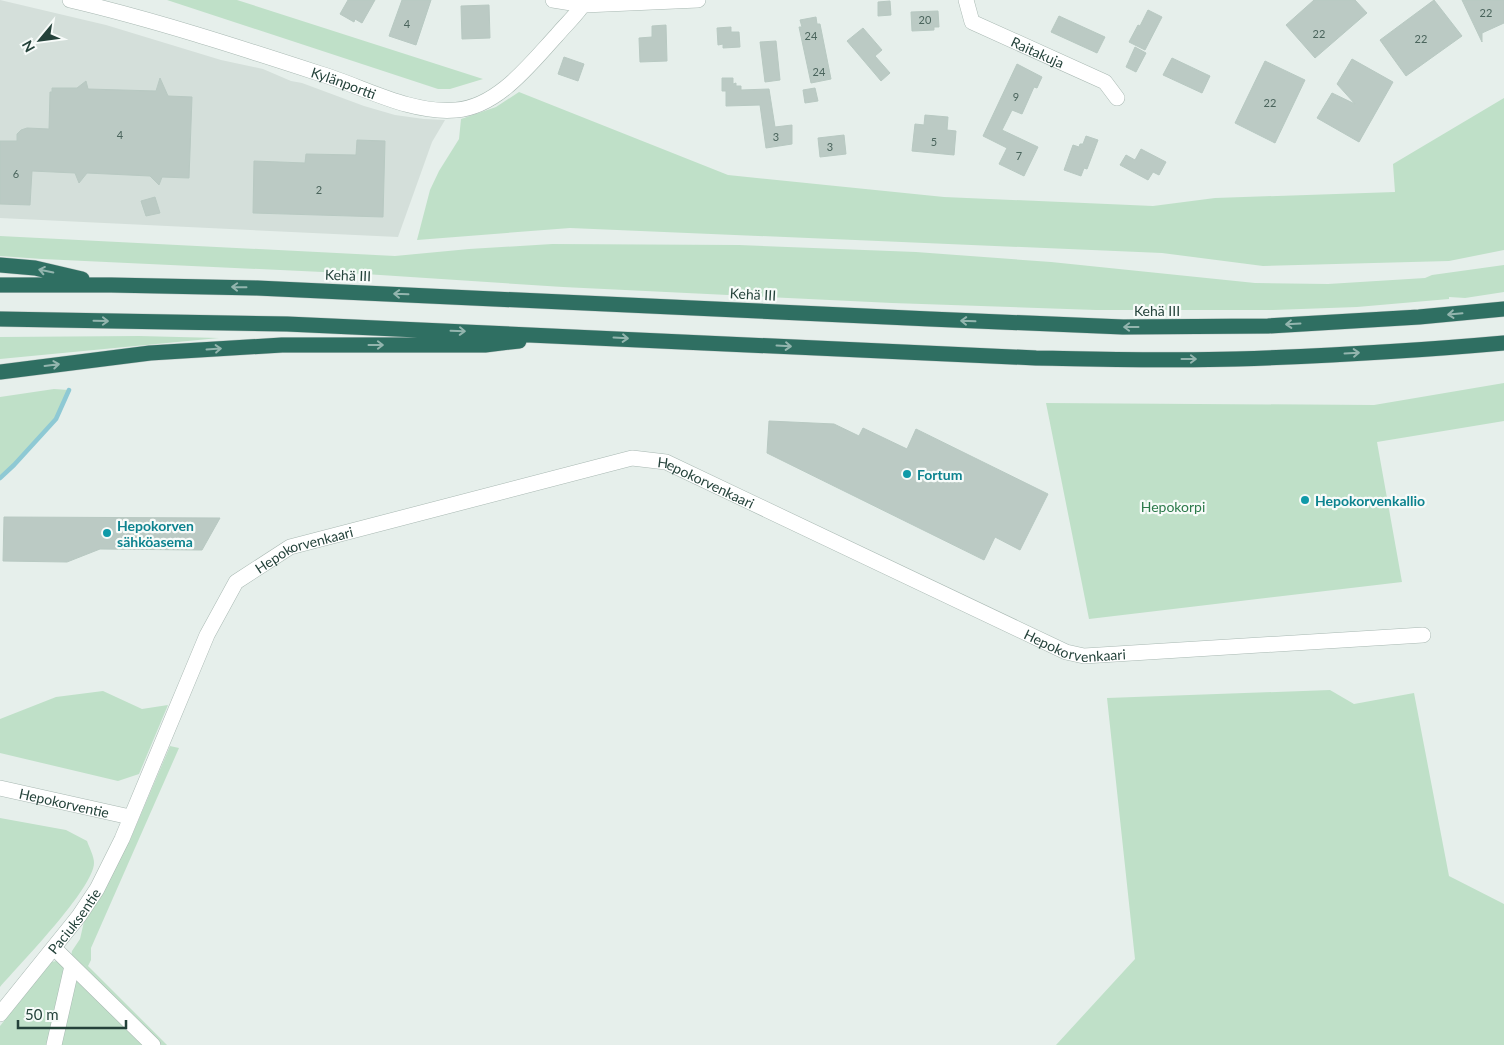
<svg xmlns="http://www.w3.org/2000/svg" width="1504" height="1045" viewBox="0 0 1504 1045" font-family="Lato,sans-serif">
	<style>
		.built { fill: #d4dfda }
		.green { fill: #bfe0c8 }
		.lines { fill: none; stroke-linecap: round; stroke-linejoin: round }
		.stream { stroke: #8ec9d4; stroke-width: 4.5 }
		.building { fill: #bbcac4; stroke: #b8c9c2 }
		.minor-casing { stroke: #a8b8b2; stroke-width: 16 }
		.highway-casing { stroke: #c2cac8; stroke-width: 16 }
		.minor { stroke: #fff; stroke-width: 15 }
		.highway { stroke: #2f6f62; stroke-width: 15 }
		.oneway { stroke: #93b5ae }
		.culture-dot { fill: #0f9aa8; stroke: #f7fbf9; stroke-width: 2 }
		.labels { text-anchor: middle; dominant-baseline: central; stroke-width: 4.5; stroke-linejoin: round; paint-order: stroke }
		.number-label { font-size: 11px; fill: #4a645c }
		.street-label { font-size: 14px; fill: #24423a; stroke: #f7fbf9 }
		.culture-label { font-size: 14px; font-weight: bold; fill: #0d838f; stroke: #f7fbf9; text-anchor: start }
		.park-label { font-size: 14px; fill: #2d7a4b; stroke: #f7fbf9 }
	</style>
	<rect width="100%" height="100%" fill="#e6efeb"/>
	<path class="built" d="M0,0l106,25 115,35 42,9 28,12 11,2 62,23 31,9 29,4 21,1 -13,22 -34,95 -398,-19z"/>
	<path class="green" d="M167,0h70l246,79 -33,10h-12z
		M519,92l209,83 216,22 209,9 62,-8 180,-6 -2,-28 111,-66v152l-55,11 -186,5 -101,-13 -592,-25 -153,12 13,-50 9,-19 20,-32 2,-20 35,-12z
		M0,236l395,20 74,-7 83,-5 187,1 177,7 135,10 204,21 73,1 97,-6 7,-3 72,-10v27l-39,6 -16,-1v2l-92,8 -84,3h-177l-204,-7 -329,-16 -198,-13 -323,-15 -42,-3z
		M139,336l80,2 -219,21v-22z
		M1504,383v38l-127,21 25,140 -313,37 -43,-216 328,2z
		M54,389l15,1 -13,29 -42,46 -14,13v-81z
		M1330,690l24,14 60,-11 35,183 55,28v141h-448l79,-86 -28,-261z
		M103,691l39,18 26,-4 -29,69 -21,7 -118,-28v-34l56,-22z
		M170,746l9,2 -88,200v12l-3,6 79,79h-10l-86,-89 1,-5 8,-12 6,-26 44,-73z
		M0,818l66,12 21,11c2,6 7,15 7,22 0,25 -75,102 -94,124z
		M57,961l89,84h-146v-19l51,-64z"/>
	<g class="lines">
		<path class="stream" d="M0,478l14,-13 42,-46 13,-29"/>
	</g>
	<path class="building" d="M348,0h27l-13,23 -7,-4 -1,3 -14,-8z
		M402,0h29l-15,45 -27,-9z
		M1314,0h41l12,13 -52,45 -29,-33z
		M1434,0l28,36 -56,40 -26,-36z
		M1462,0h42v23l-22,10v9z
		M890,1l1,14 -13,1v-14z
		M489,5l1,33 -28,1 -1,-33z
		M1148,10l14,7 -17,33 -16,-8 9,-17 2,1z
		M938,11l1,16h-5v3l-22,1 -1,-19z
		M1059,16l46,21 -8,16 -46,-21z
		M816,17l1,7h3l11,55 -20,4 -12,-56h3l-2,-7z
		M666,25l1,36 -27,1 -1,-24 13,-1v-11z
		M731,27v5h8l1,15 -17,1v-4l-5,1 -1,-17z
		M863,28l19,22 -7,6 15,17 -9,8 -34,-40z
		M776,41l4,39 -15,2 -5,-40z
		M1135,47l11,6 -10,19 -10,-5z
		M564,57l20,7 -6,17 -20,-7z
		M1172,58l38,18 -8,17 -39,-18z
		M1352,59l41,23 -34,60 -42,-24 15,-25 23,11 -18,-20z
		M1265,61l40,19 -30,63 -40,-20z
		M1017,64l25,13 -5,11 -3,-1 -12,27 -10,-4 -10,20 36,17 -14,29 -25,-12 8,-16 -24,-12z
		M160,78l8,18 24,1 -3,81 -27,-1 -3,8 -9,-9 -63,-3 -8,10 -4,-10 -43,-2 -2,34 -30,-1v-63h17v-7l4,-4 6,-2 22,1 1,-37h2v-4h25l9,-7 2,8 68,2z
		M722,78h11v6l3,-1v3h5v4l28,-1 6,38 17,-2v19l-26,4 -6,-43 -34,1v-15h-4z
		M815,88l3,13 -13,2 -2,-13z
		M925,115l23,2 -1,13 9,1 -2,24 -42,-4 3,-27 9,1z
		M844,135l2,19 -26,3 -2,-19z
		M1086,136l12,4 -11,29 -3,-1 -3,8 -17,-6 9,-25 6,2 1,-3h3z
		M357,140l28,1 -2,76 -130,-4 1,-52 51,2 1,-9 50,1z
		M1141,149l25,13 -7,13 -6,-3 -5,8 -28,-15 6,-10 9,5z
		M155,197l5,16 -14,3 -5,-15z
		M769,421l65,3 25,12 4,-8 44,21 9,-20 132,65 -28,56 -25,-13 -11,23 -217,-107z
		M4,517l216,1 -18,32 -102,-1 -33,13 -64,-1z"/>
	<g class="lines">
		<g class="minor-casing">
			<g id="minor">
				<path id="s1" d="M70,0c85,20 168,47 251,74 43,13 89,40 135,36 42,-3 75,-47 101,-75 9,-11 22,-22 29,-35"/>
				<path d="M553,0l31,5 114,-5"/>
				<path id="s2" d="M966,0l6,22 133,60 12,16"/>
				<path id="s3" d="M0,788l130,29"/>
				<path d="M54,948l99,97"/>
				<path id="s4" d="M0,1014l79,-98 18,-27 25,-50 85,-204 29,-53 54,-35 342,-89 34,4 400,190 18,4 339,-21"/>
				<path d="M54,1045l18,-79"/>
			</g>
		</g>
		<g class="highway-casing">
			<path id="highway" d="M0,265l35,3 47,11
				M0,285h111l146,3 673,31 193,8 145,-1 151,-9 85,-8
				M0,319l287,5 749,34c66,1 133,3 200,1 89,-3 179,-8 268,-16
				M0,372l150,-19 132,-8h203l34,-4"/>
		</g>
		<use href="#minor" class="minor"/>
		<use href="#highway" class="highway"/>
	</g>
	<defs><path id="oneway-shaft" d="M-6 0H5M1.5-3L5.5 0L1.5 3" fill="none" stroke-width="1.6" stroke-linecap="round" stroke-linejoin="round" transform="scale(1.25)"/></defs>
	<g class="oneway">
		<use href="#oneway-shaft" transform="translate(46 271) rotate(-168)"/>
		<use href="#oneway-shaft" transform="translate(239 287) rotate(-179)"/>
		<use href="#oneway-shaft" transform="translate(401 294) rotate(-178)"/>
		<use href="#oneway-shaft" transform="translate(1455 314) rotate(175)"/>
		<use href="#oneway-shaft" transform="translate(101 321) rotate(1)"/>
		<use href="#oneway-shaft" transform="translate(968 321) rotate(-178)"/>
		<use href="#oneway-shaft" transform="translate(1293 324) rotate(177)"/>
		<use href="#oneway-shaft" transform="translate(1131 327) rotate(180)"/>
		<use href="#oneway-shaft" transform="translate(458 331) rotate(2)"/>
		<use href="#oneway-shaft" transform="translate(621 338) rotate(3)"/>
		<use href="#oneway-shaft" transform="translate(376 345)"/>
		<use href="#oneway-shaft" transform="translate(784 346) rotate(3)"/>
		<use href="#oneway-shaft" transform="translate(214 349) rotate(-4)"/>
		<use href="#oneway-shaft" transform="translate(1352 353) rotate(-3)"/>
		<use href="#oneway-shaft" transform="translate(1189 359)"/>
		<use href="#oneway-shaft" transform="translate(52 365) rotate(-7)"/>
	</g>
	<g class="culture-dot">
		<circle cx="907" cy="474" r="5"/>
		<circle cx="1305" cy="500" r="5"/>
		<circle cx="107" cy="533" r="5"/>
	</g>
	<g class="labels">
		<g class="number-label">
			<text x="1486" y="12">22</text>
			<text x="925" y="19">20</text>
			<text x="407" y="23">4</text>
			<text x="1319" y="33">22</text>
			<text x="811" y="35">24</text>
			<text x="1421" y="38">22</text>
			<text x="819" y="71">24</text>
			<text x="1016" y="96">9</text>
			<text x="1270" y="102">22</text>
			<text x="120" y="134">4</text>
			<text x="776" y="136">3</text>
			<text x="934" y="141">5</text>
			<text x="830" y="146">3</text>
			<text x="1019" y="155">7</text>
			<text x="16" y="173">6</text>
			<text x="319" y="189">2</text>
		</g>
		<g class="street-label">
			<text stroke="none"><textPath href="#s2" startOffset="95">Raitakuja</textPath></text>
			<text stroke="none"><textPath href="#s1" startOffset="286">Kylänportti</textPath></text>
			<text transform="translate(348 275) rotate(2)">Kehä III</text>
			<text transform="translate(753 294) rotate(3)">Kehä III</text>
			<text x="1157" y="310">Kehä III</text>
			<text stroke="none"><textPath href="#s4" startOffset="992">Hepokorvenkaari</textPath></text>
			<text stroke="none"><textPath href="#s4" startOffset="572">Hepokorvenkaari</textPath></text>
			<text stroke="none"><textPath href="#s4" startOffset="1398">Hepokorvenkaari</textPath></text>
			<text stroke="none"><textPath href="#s3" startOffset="66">Hepokorventie</textPath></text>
			<text stroke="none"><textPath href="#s4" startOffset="119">Paciuksentie</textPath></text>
		</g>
		<g class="culture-label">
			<text x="917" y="474">Fortum</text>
			<text x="1315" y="500">Hepokorvenkallio</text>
			<text x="117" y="525">Hepokorven<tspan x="117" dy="16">sähköasema</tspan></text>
		</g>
		<g class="park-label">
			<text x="1173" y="506">Hepokorpi</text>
		</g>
	</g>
	<g transform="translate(40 40) rotate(241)" stroke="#f7fbf9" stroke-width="4" paint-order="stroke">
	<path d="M0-4L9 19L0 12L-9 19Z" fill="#24423a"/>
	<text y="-8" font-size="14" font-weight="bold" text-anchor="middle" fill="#24423a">N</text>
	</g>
	<path d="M18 1020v8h108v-8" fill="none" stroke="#24423a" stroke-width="2.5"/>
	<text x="25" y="1020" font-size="15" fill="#24423a" stroke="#f7fbf9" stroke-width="4" paint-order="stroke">50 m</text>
</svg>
